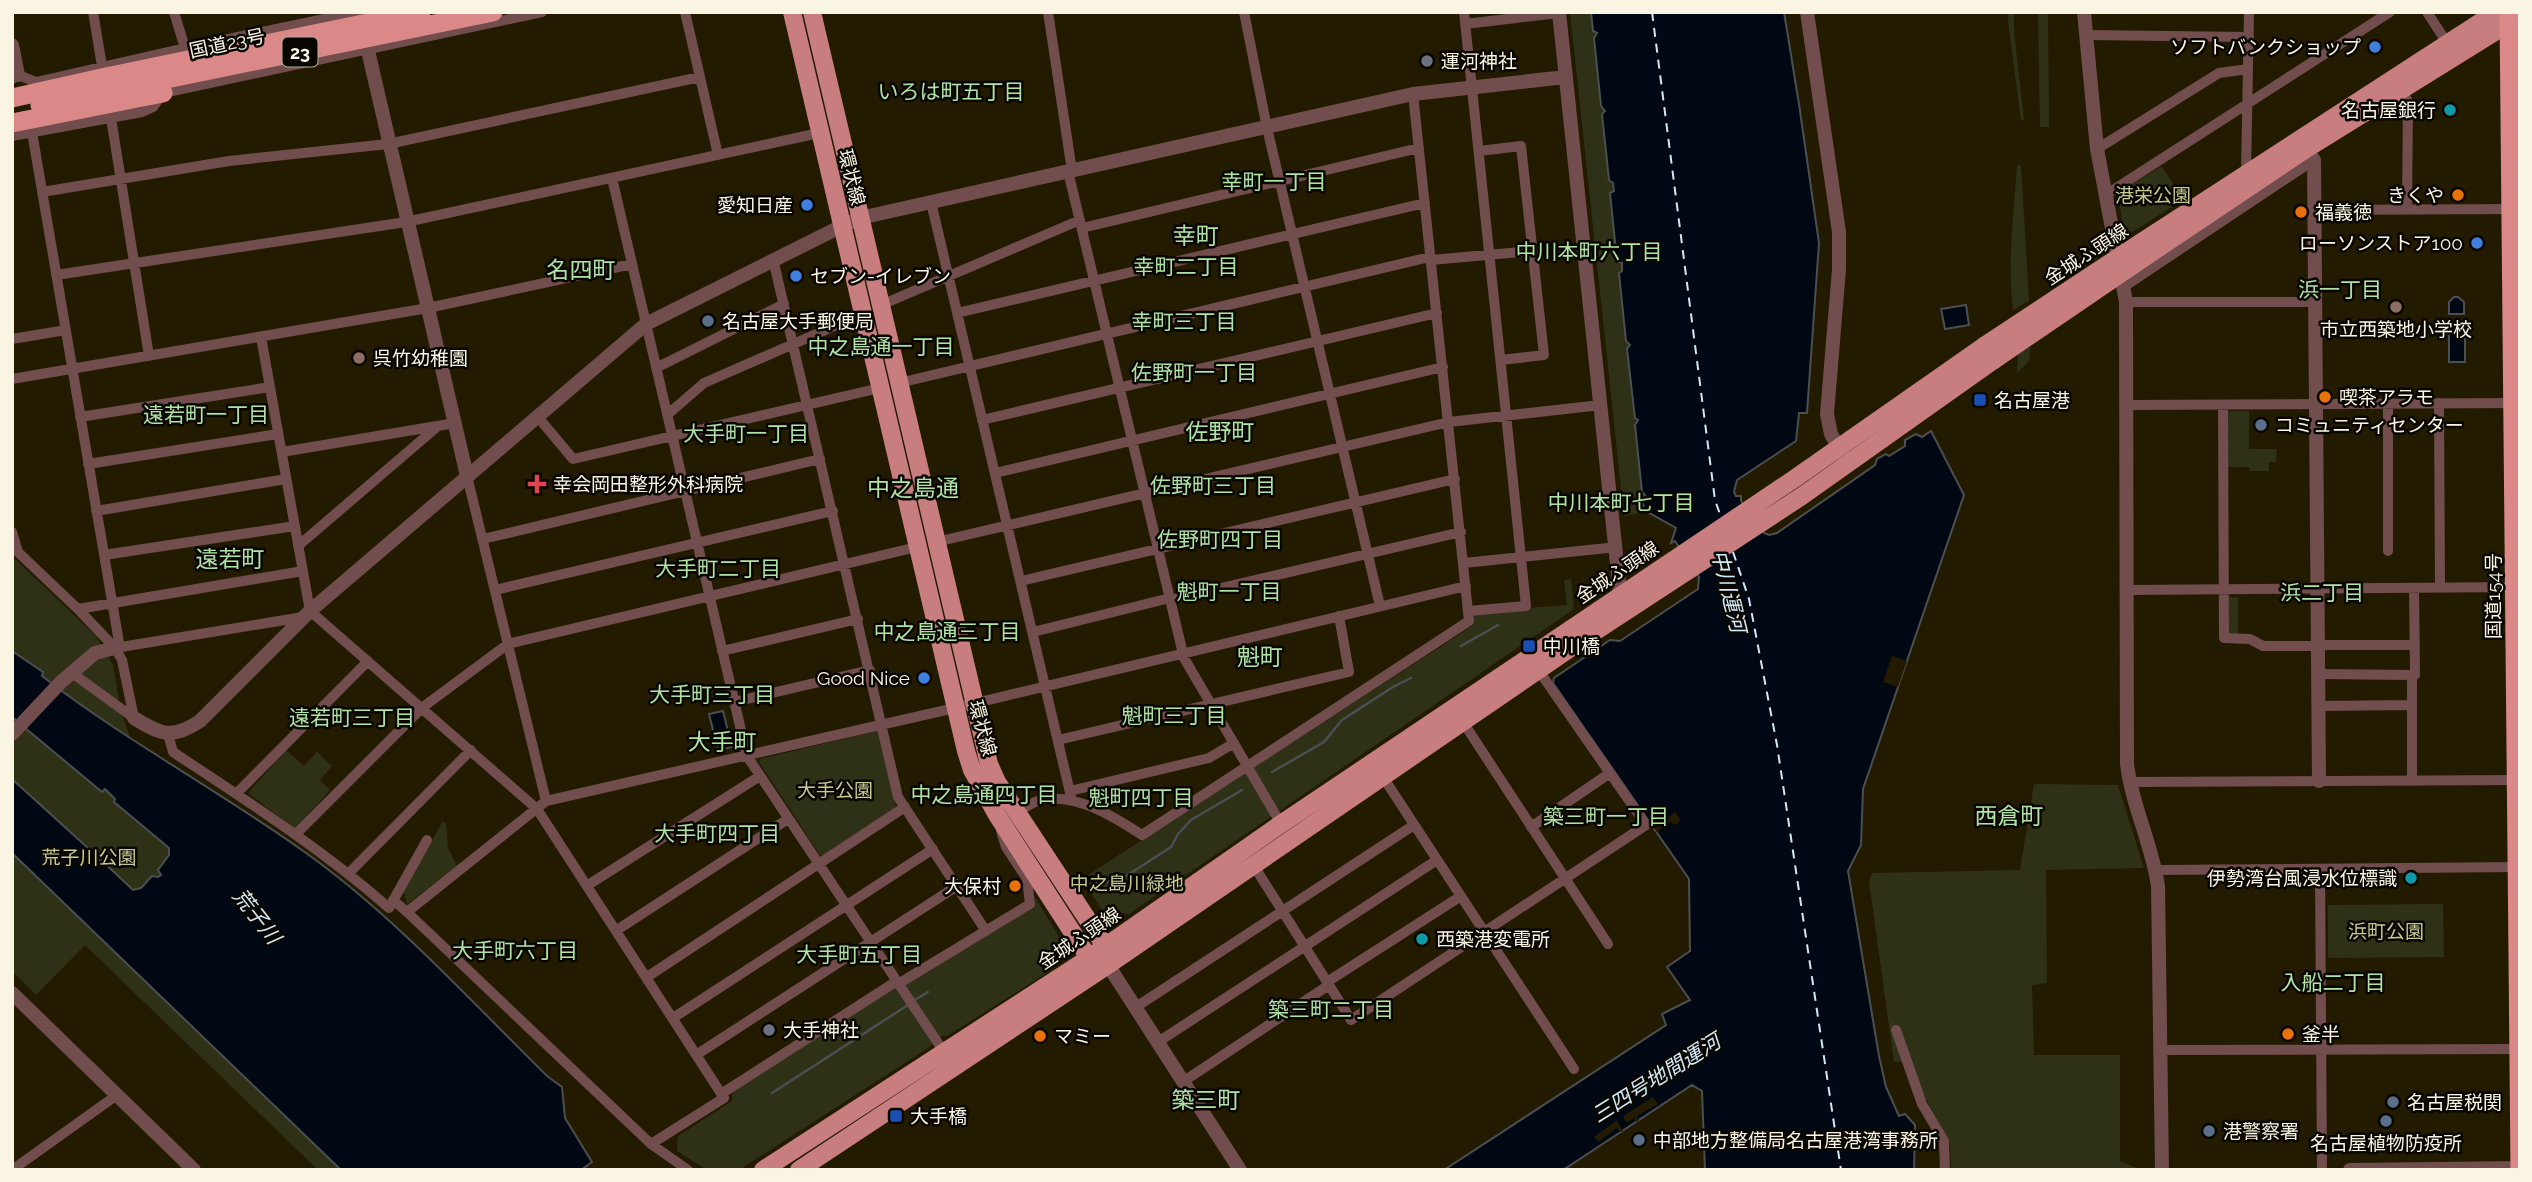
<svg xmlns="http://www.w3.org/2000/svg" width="2532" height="1182" viewBox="0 0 2532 1182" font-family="Raleway,'Noto Sans JP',sans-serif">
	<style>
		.green { fill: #2f3117 }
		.water { fill: #000814; stroke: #4b4f52; stroke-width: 2 }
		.pier { fill: #231b00 }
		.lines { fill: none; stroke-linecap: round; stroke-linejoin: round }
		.stream { stroke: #4b4f52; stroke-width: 2.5 }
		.ferry { stroke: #d1e8f7; stroke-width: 2; stroke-dasharray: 9 7; stroke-linecap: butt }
		.minor { stroke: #714d4d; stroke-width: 10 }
		.tertiary { stroke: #714d4d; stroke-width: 14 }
		.primary { stroke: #c87e7f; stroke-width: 18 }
		.trunk { stroke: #da8888; stroke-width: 19 }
		.primary-bridge { stroke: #c87e7f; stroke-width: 18 }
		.trunk-bridge { stroke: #da8888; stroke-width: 19 }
		.shop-dot { fill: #3f7fe0; stroke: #090600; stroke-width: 2.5 }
		.worship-dot { fill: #6b7280; stroke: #090600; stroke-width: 2.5 }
		.culture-dot { fill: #0f9aa8; stroke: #090600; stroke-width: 2.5 }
		.food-dot { fill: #e8710a; stroke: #090600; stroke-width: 2.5 }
		.education-dot { fill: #8d6e63; stroke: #090600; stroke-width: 2.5 }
		.service-dot { fill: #5c6f8a; stroke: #090600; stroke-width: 2.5 }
		.transit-dot { fill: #1a4fb4; stroke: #090600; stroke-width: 2.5 }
		.health-dot { fill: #e0444e; stroke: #090600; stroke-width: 2.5 }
		.labels { text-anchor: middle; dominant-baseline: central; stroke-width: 5; stroke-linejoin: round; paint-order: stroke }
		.shield { fill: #090600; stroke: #b1ad9e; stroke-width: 2 }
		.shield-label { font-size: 18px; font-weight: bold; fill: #f9f5e2 }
		.street-label { font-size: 19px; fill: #f9f5e2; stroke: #090600 }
		.poi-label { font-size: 19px; fill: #f9f5e2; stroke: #090600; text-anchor: start }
		.park-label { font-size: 19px; fill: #c4ca8f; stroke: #090600 }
		.neighbourhood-label { font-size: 21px; fill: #afe2a4; stroke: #090600 }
		.water-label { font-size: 21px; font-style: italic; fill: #d1e8f7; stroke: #090600 }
		.quarter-label { font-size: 23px; fill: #afe2a4; stroke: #090600 }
	</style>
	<rect width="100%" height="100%" fill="#231b00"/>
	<path class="green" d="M1570,12h21l2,18 4,2 -3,6 7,68 4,5 -3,3 7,66 4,3 1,9 8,79 -3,3 7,67 4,3 -3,6 8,68 3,2 8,75 -3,15 3,2 -22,4z
		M2007,12h7v20l10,88 -3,1z
		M2038,12h10l1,115h-9z
		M2021,165l8,136 -16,9c-6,-47 1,-97 4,-144z
		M2162,166l21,34 -59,37 -5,-39 2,-7z
		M2031,345l-2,16 -12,12 1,-20z
		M2226,411h23v38h28l-1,13h-7v9h-19l-1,-4h-23z
		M12,552l2,6 82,78 17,29 8,47 48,136v7l-28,122 200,193h-23l-233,-225 -49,50 -24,-24z
		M1571,579l3,30 -445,305 -27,-4 -20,-31 392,-254 -1,-13 94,-7 -3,-25z
		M2227,597h11v39l-11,-2z
		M877,731l4,2 15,74 -71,48h-5l-61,-93 1,-3z
		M286,750l18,16 13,-14 15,14 -12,14 10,10 -35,39 -47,-36z
		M2034,784l84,1 26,83 -98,2 1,113 -15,2 2,70h86v106l21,9h-190l-1,-27 -45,-82 -11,1 -25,-181 3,-8 148,-3z
		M443,821l3,3 2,24 9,18 -50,38 -4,-13z
		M1035,897l24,40 -6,32 -106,67h-5l-17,14 -186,120h-32l-30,-19 1,-15 54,-35 1,-10 152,-100 148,-83z
		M2443,904l1,53 -116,1v-53z"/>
	<path class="water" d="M1591,12h193l15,92 20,139 -12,170h-8l-3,28 -59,39 -3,12 2,4h5v5l23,32 5,2 8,-2 98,-68 2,-6 9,-5 3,2 16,-10v-6l11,-6 6,3 9,-6 33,64 -101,294 -2,56 -13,26 31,185 7,31 13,29 6,-2 10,11 -1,45h-209l-3,-79 -10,-6 -129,85h-119l222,-145 -4,-11 28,-14 -23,-33 23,-16 -1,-72 -136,-196 1,-5 56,-38 10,1 78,-52 1,-12 -24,-36 -4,2 5,-15 -32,-18 -2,-11 3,-4 -3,-3 -7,-67 3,-5 -3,-2 -8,-69 3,-4 -4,-4 -7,-68 3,-2v-8l-5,-2 -7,-68 4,-2 -1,-8 -4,-3 -7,-66 3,-3 -4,-5 -7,-68 3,-5 -4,-2z
		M2454,297h4l6,5v12h-15v-12z
		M1966,305l3,20 -24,4 -4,-20z
		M2449,325h16v37h-16z
		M12,651l31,21 -1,4c82,64 178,115 264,177 88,63 163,146 241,223l15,11 3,31 27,44 -11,8h-240l-329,-317v-74l77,70 -1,2 11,11 2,-2 32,30 8,-2 11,-12 6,1 3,-2 -3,-5 11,-15v-7l-55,-46 1,-3 -10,-10 -3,3 -90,-75z
		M723,711l9,36 -14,3 -9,-36z"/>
	<path class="pier" d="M1892,656l15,5 -9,26 -15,-5z
		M1675,812l6,8 -5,5 -6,-3 -13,10 -3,-4z
		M1653,1097l5,7 -21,12 2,4 -3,2 -2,-4 -7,5 -4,-7z
		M1617,1120l6,11 -3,1 -3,-4 -19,14 -4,-5z"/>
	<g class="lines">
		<path class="stream" d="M1461,646l37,-21
			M1272,772l52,-30 18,-22 51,-33 18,-9
			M1096,883l24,-3 51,-33 7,-13 13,-14 51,-30
			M913,1001l15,-9
			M772,1093l136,-88"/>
		<path class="ferry" d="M1652,12l63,488 6,17
			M1733,552l16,47 28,146 64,425"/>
		<path class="minor" d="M93,12l9,54
			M174,12l11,36
			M685,12l33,143
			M1048,12l24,159
			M1244,12l23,116 113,478
			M1464,12l62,594 -58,5
			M2427,12l20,31
			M1516,18l43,-5
			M1465,24l51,-6v-6
			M2087,35l162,2
			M12,79l6,-4 18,7 149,-34 173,-36
			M2402,90l6,12 -1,107
			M111,118l38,238
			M32,132l88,516
			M12,136l130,-24 11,-5 10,-14 379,-81
			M2097,149l122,-76 29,-4
			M1479,151l42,-5 23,209 -43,5
			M1068,171l116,487 97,166
			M2246,173l3,-161
			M612,178l135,578 199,299
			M42,192l187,-31 159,-17 312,-67
			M2107,194l283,-182
			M931,202l141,599
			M2314,210l200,-1
			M1082,228l337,-80
			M773,259l125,538 88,134
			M1431,260l101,-9
			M56,275l350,-53 413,-89
			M2125,286l189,-126
			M2126,302h189
			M881,305l199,-85
			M957,313l468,-110
			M261,337l49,274 227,198 187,289 -73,46
			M12,339l54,-9
			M656,368l128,-64
			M12,379l416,-71 204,-44
			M899,383l531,-126
			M2439,403l1,185
			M2388,404v147
			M2126,405l389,-2
			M2223,405l1,233 26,1 13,7h56
			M667,415l37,-32 158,-69
			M537,416l36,43 307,-71
			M80,417l190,-30
			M982,420l455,-107
			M282,452l173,-29
			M88,464l190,-30
			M995,473l448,-106
			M96,511l190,-32
			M12,532l6,20 60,57 37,39 7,12 12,58
			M483,539l337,-80
			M936,542l513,-120 152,-17
			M298,546l140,-120
			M104,555l191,-29
			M1464,563l153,-16
			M1021,581l434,-102
			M495,590l338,-79
			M2126,590l393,-3
			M1170,600l291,-68
			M78,609l225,-38
			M1033,632l137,-34
			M2319,645h96
			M115,648l188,-31
			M722,651l136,-32
			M72,673l62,45
			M2319,674l93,1
			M734,702l136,-32
			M2319,706l92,-1
			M1463,722l145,222
			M168,734l5,18c74,49 149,97 216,156l38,-68
			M1058,740l291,-68 -10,-56
			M1383,777l191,292
			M2412,780v-105h3l-1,-87
			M2130,782l387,-2
			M1070,791l139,-33 25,-15
			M236,794l132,-133
			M546,801l409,-93 511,-122
			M1017,812c8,-4 16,-11 25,-12 35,-7 72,17 100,35l327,-214 -56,-527
			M1531,827l79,-54
			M296,834l127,-127 85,-63 409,-97
			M1254,866l97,154 295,-195 -107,-154
			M2320,869l2,301
			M2156,870l364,-3
			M349,873l122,-123
			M588,885l172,-109
			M393,900l14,12 139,-111 -79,-325
			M407,912l244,232 37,26
			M617,930l171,-111
			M647,977l258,-170
			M1327,982l134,-86
			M898,984l132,-80 -3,-25 -21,-32 -5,-16
			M1136,1007l278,-182
			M673,1018l260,-169
			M1896,1030l26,74 22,37 1,29
			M1158,1042l279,-182
			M2160,1050l358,-1
			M696,1055l261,-169
			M1184,1081l145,-96
			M721,1094l176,-113
			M12,1170l105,-75"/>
		<path class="tertiary" d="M359,12l108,464
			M1559,12l62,590
			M1807,12l32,220v37l-12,145 4,20 12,21
			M2084,12l13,137 29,153 1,462c5,42 25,80 31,122l4,284
			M12,45l6,30
			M2306,149l8,11 5,621
			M134,718c26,16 38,22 66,3l110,-110 336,-287 196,-98 18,-8 553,-124 153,-17
			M12,734l49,-52 34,-29 20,-5
			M1108,965l132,205
			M12,993l182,177
			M2350,1170l170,-2"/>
		<path class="primary" d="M792,12l174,739 6,19 25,45 92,143 10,4
			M812,12l177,752 8,18 108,164 2,9
			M2140,243l356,-231
			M2145,257l161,-108 203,-126
			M763,1170l326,-212 189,-132 516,-347 190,-133
			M799,1170l309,-205 480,-329 214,-140 192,-136"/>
		<path class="trunk" d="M2509,12l11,1156
			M12,98l94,-21
			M40,105l68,-14
			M12,123l151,-30"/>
		<path class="primary-bridge" d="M1984,346l156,-103
			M1994,360l151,-103"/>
		<path class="trunk-bridge" d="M106,77l315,-65
			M108,91l385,-79"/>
	</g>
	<g class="shop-dot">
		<circle cx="2375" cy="47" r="7"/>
		<circle cx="807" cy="205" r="7"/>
		<circle cx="2477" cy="243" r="7"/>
		<circle cx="796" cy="276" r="7"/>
		<circle cx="924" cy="678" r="7"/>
	</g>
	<g class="worship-dot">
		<circle cx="1427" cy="61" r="7"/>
		<circle cx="769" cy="1030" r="7"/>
	</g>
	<g class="culture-dot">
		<circle cx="2450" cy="110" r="7"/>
		<circle cx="2411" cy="878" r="7"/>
		<circle cx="1422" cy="939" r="7"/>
	</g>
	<g class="food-dot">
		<circle cx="2458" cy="195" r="7"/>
		<circle cx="2301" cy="212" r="7"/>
		<circle cx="2325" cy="397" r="7"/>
		<circle cx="1015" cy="886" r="7"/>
		<circle cx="2288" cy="1034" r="7"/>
		<circle cx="1040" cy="1036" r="7"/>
	</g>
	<g class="education-dot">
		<circle cx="2396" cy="307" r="7"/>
		<circle cx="359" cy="358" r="7"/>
	</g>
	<g class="service-dot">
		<circle cx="708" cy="321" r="7"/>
		<circle cx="2261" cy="425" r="7"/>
		<circle cx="2393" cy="1102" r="7"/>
		<circle cx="2386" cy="1121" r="7"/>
		<circle cx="2209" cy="1131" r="7"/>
		<circle cx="1639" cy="1140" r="7"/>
	</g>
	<g class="transit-dot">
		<rect x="1973" y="393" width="14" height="14" rx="3.5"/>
		<rect x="1522" y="639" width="14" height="14" rx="3.5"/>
		<rect x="889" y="1109" width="14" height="14" rx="3.5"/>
	</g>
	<path class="health-dot" d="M533.5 473.5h7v7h7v7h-7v7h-7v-7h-7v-7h7z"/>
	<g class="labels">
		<rect class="shield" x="282.5" y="37.5" width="35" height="29" rx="5"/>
		<g class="shield-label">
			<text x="300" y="52">23</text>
		</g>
		<g class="street-label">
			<text transform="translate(227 43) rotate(-12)">国道23号</text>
			<text transform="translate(852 177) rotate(76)">環状線</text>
			<text transform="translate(2086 254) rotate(-33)">金城ふ頭線</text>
			<text transform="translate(1617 572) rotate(-34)">金城ふ頭線</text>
			<text transform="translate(2493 596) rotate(-90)">国道154号</text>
			<text transform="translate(983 728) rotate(75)">環状線</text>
			<text transform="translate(1079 938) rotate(-34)">金城ふ頭線</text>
		</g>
		<g class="poi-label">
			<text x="2361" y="47" text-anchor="end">ソフトバンクショップ</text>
			<text x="1441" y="61">運河神社</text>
			<text x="2436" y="110" text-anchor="end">名古屋銀行</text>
			<text x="2444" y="195" text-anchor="end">きくや</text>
			<text x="793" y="205" text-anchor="end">愛知日産</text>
			<text x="2315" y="212">福義徳</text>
			<text x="2463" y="243" text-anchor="end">ローソンストア100</text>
			<text x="810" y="276">セブン-イレブン</text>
			<text x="722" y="321">名古屋大手郵便局</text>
			<text x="2396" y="329" text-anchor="middle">市立西築地小学校</text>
			<text x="373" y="358">呉竹幼稚園</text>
			<text x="2339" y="397">喫茶アラモ</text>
			<text x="1994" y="400">名古屋港</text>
			<text x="2275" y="425">コミュニティセンター</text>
			<text x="553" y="484">幸会岡田整形外科病院</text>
			<text x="1543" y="646">中川橋</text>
			<text x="910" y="678" text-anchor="end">Good Nice</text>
			<text x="2397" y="878" text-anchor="end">伊勢湾台風浸水位標識</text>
			<text x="1001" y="886" text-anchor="end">大保村</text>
			<text x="1436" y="939">西築港変電所</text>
			<text x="783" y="1030">大手神社</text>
			<text x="2302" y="1034">釜半</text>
			<text x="1054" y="1036">マミー</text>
			<text x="2407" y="1102">名古屋税関</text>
			<text x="910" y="1116">大手橋</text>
			<text x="2223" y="1131">港警察署</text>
			<text x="1653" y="1140">中部地方整備局名古屋港湾事務所</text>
			<text x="2386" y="1143" text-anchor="middle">名古屋植物防疫所</text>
		</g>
		<g class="park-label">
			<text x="2153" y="195">港栄公園</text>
			<text x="835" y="790">大手公園</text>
			<text x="89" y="857">荒子川公園</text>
			<text x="1127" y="883">中之島川緑地</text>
			<text x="2386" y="931">浜町公園</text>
		</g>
		<g class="neighbourhood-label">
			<text x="951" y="91">いろは町五丁目</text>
			<text x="1274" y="181">幸町一丁目</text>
			<text x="1589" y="251">中川本町六丁目</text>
			<text x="1186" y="266">幸町二丁目</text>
			<text x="2340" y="289">浜一丁目</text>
			<text x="1184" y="321">幸町三丁目</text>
			<text x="881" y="346">中之島通一丁目</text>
			<text x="1194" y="372">佐野町一丁目</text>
			<text x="206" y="414">遠若町一丁目</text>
			<text x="746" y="433">大手町一丁目</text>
			<text x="1213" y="485">佐野町三丁目</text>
			<text x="1621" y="502">中川本町七丁目</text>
			<text x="1220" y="539">佐野町四丁目</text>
			<text x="718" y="568">大手町二丁目</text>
			<text x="1229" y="591">魁町一丁目</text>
			<text x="2322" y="592">浜二丁目</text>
			<text x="947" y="631">中之島通三丁目</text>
			<text x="712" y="694">大手町三丁目</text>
			<text x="1174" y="715">魁町三丁目</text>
			<text x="352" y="717">遠若町三丁目</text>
			<text x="984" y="794">中之島通四丁目</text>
			<text x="1141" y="797">魁町四丁目</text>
			<text x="1606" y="816">築三町一丁目</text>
			<text x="717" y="833">大手町四丁目</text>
			<text x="515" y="950">大手町六丁目</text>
			<text x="859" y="954">大手町五丁目</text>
			<text x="2333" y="982">入船二丁目</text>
			<text x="1331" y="1009">築三町二丁目</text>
		</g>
		<g class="water-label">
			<text transform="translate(1729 591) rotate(76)">中川運河</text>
			<text transform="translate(257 916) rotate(52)">荒子川</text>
			<text transform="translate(1656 1078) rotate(-32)">三四号地間運河</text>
		</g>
		<g class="quarter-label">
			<text x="1196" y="235">幸町</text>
			<text x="581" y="269">名四町</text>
			<text x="1220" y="431">佐野町</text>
			<text x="913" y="487">中之島通</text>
			<text x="230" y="558">遠若町</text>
			<text x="1260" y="656">魁町</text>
			<text x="722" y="741">大手町</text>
			<text x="2009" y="815">西倉町</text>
			<text x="1206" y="1099">築三町</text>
		</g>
	</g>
	<rect width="2532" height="1182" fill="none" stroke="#f9f5e2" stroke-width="28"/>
</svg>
